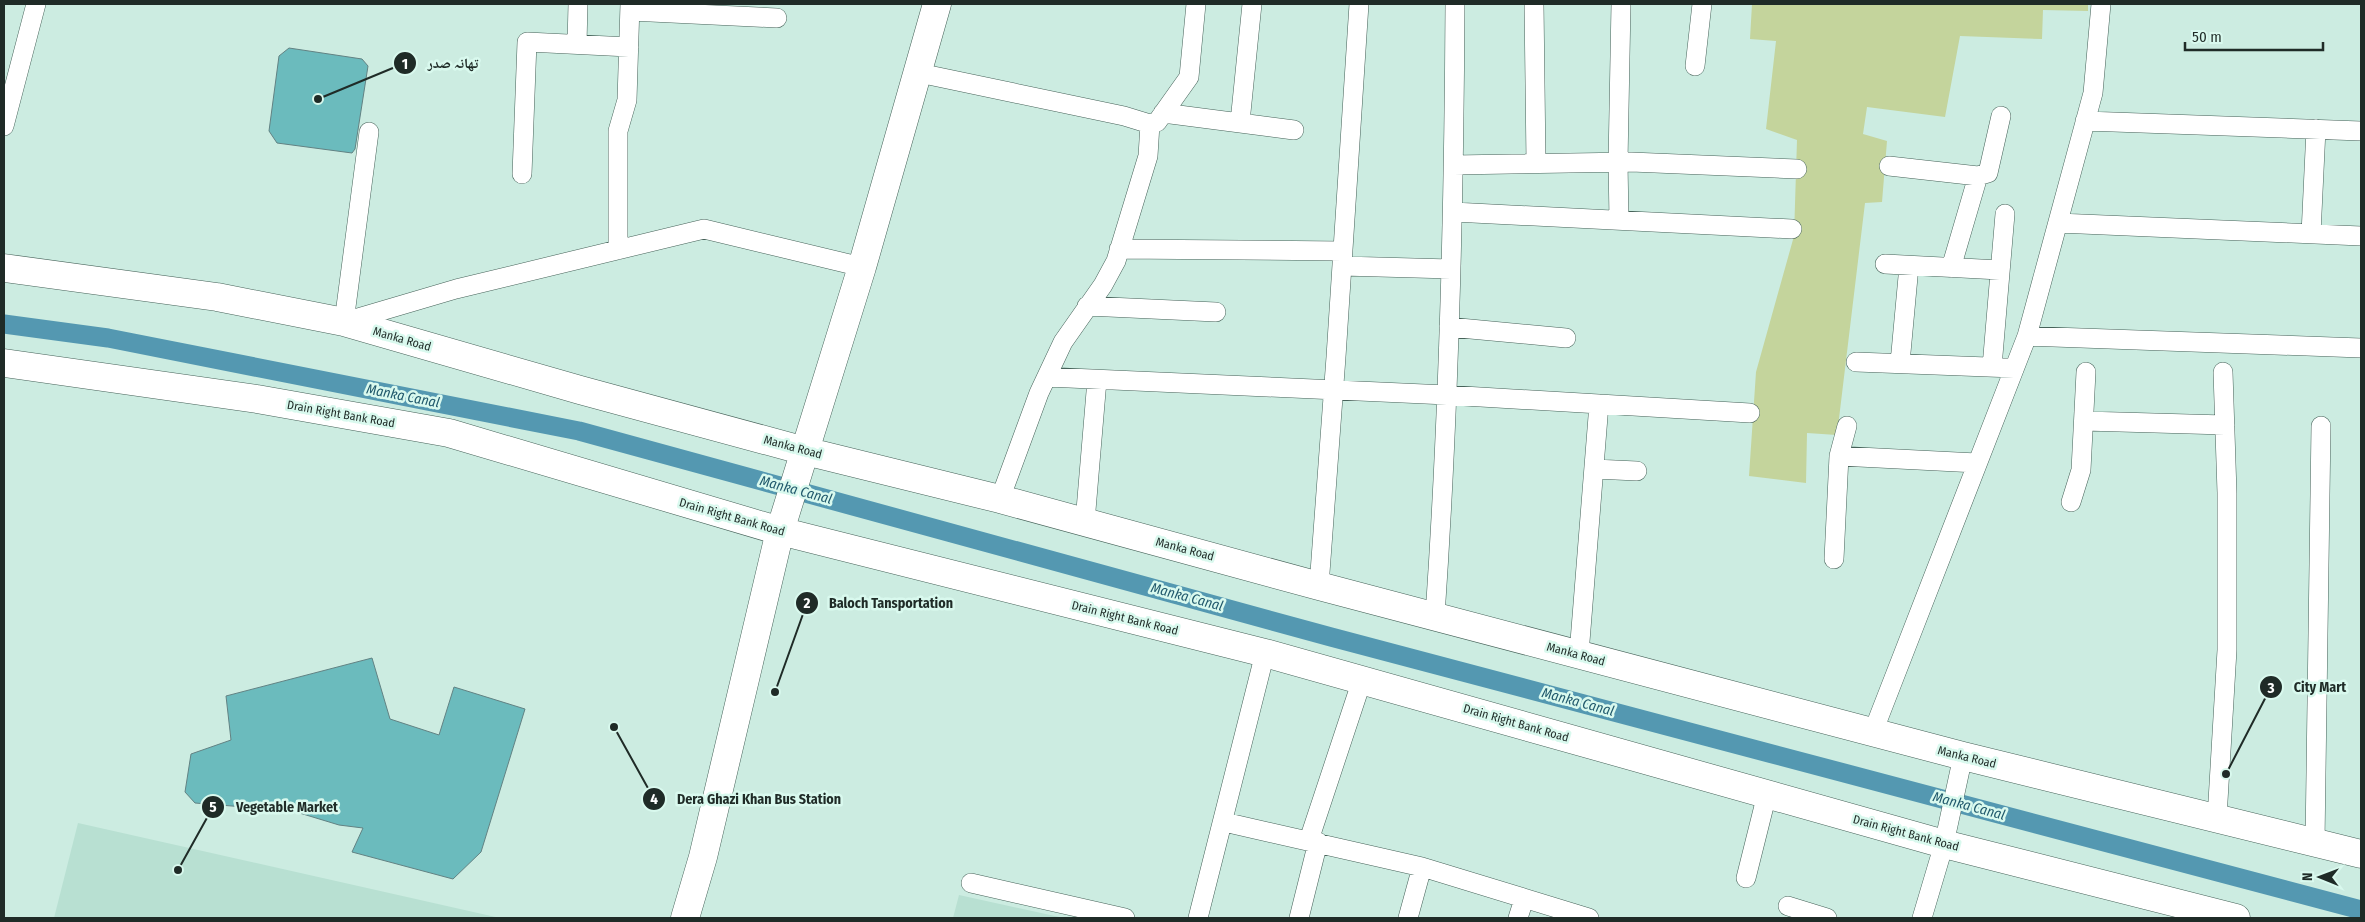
<svg xmlns="http://www.w3.org/2000/svg" width="2365" height="922" viewBox="0 0 2365 922" font-family="'Fira Sans Condensed','Noto Naskh Arabic',sans-serif">
	<style>
		.built { fill: #b8e0d2 }
		.green { fill: #c4d49c }
		.lines { fill: none; stroke-linecap: round; stroke-linejoin: round }
		.canal { stroke: #5498b1; stroke-width: 19 }
		.building { fill: #6bbbbd; stroke: #628283 }
		.street-casing { stroke: #466259; stroke-width: 20 }
		.secondary-casing { stroke: #466259; stroke-width: 29 }
		.street { stroke: #fff; stroke-width: 19 }
		.secondary { stroke: #fff; stroke-width: 28 }
		.labels { text-anchor: middle; dominant-baseline: central; stroke-width: 5; stroke-linejoin: round; paint-order: stroke }
		.street-label { font-size: 12px; fill: #1f2b27; stroke: #d9f9ee }
		.water-label { font-size: 14px; font-style: italic; fill: #21596c; stroke: #d9f9ee }
		.leader { fill: none; stroke: #1f2b27; stroke-width: 2 }
		.callout-dot { fill: #1f2b27; stroke: #d9f9ee; stroke-width: 2 }
		.mark-label { font-size: 15px; text-anchor: middle; font-weight: bold; fill: #fff }
		.callout-label { font-size: 14px; text-anchor: middle; font-weight: bold; fill: #1f2b27; stroke: #d9f9ee; stroke-width: 5; stroke-linejoin: round; paint-order: stroke }
	</style>
	<rect width="100%" height="100%" fill="#ccece1"/>
	<path class="built" d="M78,823l422,95h-446z
		M959,895l105,23h-111z"/>
	<path class="green" d="M1752,4h336v7l-45,-1 -1,29 -82,-3 -15,81 -78,-10 -4,27 24,7 -5,61 -17,1 -28,232 -30,-2 -1,50 -57,-7 7,-104 38,-136 3,-96 -31,-11 10,-88 -26,-2z"/>
	<g class="lines">
		<path class="canal" d="M4,324l104,14 471,93 752,206 1030,273"/>
	</g>
	<path class="building" d="M289,48l73,11 6,7 -13,83 -3,4 -75,-10 -8,-12 10,-75z
		M372,658l18,61 49,16 15,-48 71,22 -44,143 -28,27 -101,-27 11,-24 -24,-3 -46,-14 -98,-8 -10,-11 6,-38 40,-14 -5,-44z"/>
	<g class="lines">
		<g class="street-casing">
			<path id="street" d="M1534,4l2,159
				M630,11l147,7
				M577,44l1,-40
				M1695,66l7,-62
				M919,73l205,43 26,8 7,-2 32,-45 7,-73
				M1163,113l131,17
				M2085,121l276,10
				M1240,122l12,-118
				M4,126l32,-122
				M369,132l-25,190 112,-33 248,-60 158,38
				M1454,165l177,-3 166,7
				M1889,166l89,10
				M522,174l5,-132 102,5
				M1453,212l339,17
				M1619,220l-1,-58 3,-158
				M2058,223l303,13
				M2311,234l5,-105
				M1119,249l223,2
				M618,250v-119l9,-31 3,-96
				M1885,264l115,6
				M1342,266l109,3
				M1951,268l27,-92 10,-3 13,-57
				M1087,306l129,6
				M1449,327l117,11
				M2027,336l334,12
				M1856,362l158,6
				M1900,363l9,-97
				M1992,367l13,-153
				M1047,377l400,18 303,18
				M2084,421l141,4
				M1839,456l138,7
				M1594,469l43,2
				M1000,499l39,-106 24,-51 40,-57 13,-24 32,-105 2,-32
				M2071,502l10,-32 5,-98
				M1085,522l12,-142
				M1834,559l5,-103 8,-30
				M1319,586l17,-229 23,-353
				M1435,616c14,-204 19,-408 20,-612
				M1579,654l20,-250
				M1873,732l154,-396 66,-243 8,-89
				M2217,818l10,-168v-157l-4,-121
				M1224,822l198,45 167,51
				M1309,840l53,-160
				M2315,842l6,-416
				M1746,878l21,-84
				M971,883l154,35
				M1788,906l39,12
				M1198,918l67,-265
				M1299,918l19,-76
				M1408,918l14,-51
				M1518,918l6,-19
				M1922,918l22,-74 19,-88"/>
		</g>
		<g class="secondary-casing">
			<path id="secondary" d="M4,268l213,29 127,25 236,68 225,61 195,48 319,87 644,170 398,98
				M4,363l253,36 192,34 331,98 485,122 679,191 292,74
				M685,918l18,-61 77,-326 82,-264 75,-263"/>
		</g>
		<use href="#street" class="street"/>
		<use href="#secondary" class="secondary"/>
	</g>
	<g class="labels">
		<g class="street-label">
			<text transform="translate(402 339) rotate(16)">Manka Road</text>
			<text transform="translate(341 414) rotate(10)">Drain Right Bank Road</text>
			<text transform="translate(793 447) rotate(15)">Manka Road</text>
			<text transform="translate(732 517) rotate(16)">Drain Right Bank Road</text>
			<text transform="translate(1185 549) rotate(15)">Manka Road</text>
			<text transform="translate(1125 618) rotate(14)">Drain Right Bank Road</text>
			<text transform="translate(1576 654) rotate(15)">Manka Road</text>
			<text transform="translate(1516 723) rotate(16)">Drain Right Bank Road</text>
			<text transform="translate(1967 757) rotate(14)">Manka Road</text>
			<text transform="translate(1906 833) rotate(15)">Drain Right Bank Road</text>
		</g>
		<g class="water-label">
			<text transform="translate(403 396) rotate(11)">Manka Canal</text>
			<text transform="translate(796 490) rotate(15)">Manka Canal</text>
			<text transform="translate(1187 597) rotate(15)">Manka Canal</text>
			<text transform="translate(1578 702) rotate(15)">Manka Canal</text>
			<text transform="translate(1969 806) rotate(15)">Manka Canal</text>
		</g>
	</g>
	<path class="leader" d="M318 99L405 63M775 692L807 603M2226 774L2271 687M614 727L654 799M178 870L213 807"/>
	<g class="callout-dot">
		<circle cx="318" cy="99" r="5"/>
		<circle cx="775" cy="692" r="5"/>
		<circle cx="2226" cy="774" r="5"/>
		<circle cx="614" cy="727" r="5"/>
		<circle cx="178" cy="870" r="5"/>
		<circle cx="405" cy="63" r="12"/>
		<circle cx="807" cy="603" r="12"/>
		<circle cx="2271" cy="687" r="12"/>
		<circle cx="654" cy="799" r="12"/>
		<circle cx="213" cy="807" r="12"/>
	</g>
	<g class="mark-label">
		<text x="405" y="69">1</text>
		<text x="807" y="608">2</text>
		<text x="2271" y="693">3</text>
		<text x="654" y="804">4</text>
		<text x="213" y="812">5</text>
	</g>
	<g class="callout-label">
		<text x="453" y="68">تھانہ صدر</text>
		<text x="891" y="608">Baloch Tansportation</text>
		<text x="2320" y="692">City Mart</text>
		<text x="759" y="804">Dera Ghazi Khan Bus Station</text>
		<text x="287" y="812">Vegetable Market</text>
	</g>
	<rect width="2365" height="922" fill="none" stroke="#1f2b27" stroke-width="10"/>
	<g transform="translate(2320 877) rotate(271)" stroke="#d9f9ee" stroke-width="4" paint-order="stroke">
	<path d="M0-4L9 19L0 12L-9 19Z" fill="#1f2b27"/>
	<text y="-8" font-size="14" font-weight="bold" text-anchor="middle" fill="#1f2b27">N</text>
	</g>
	<path d="M2185 42v8h138v-8" fill="none" stroke="#1f2b27" stroke-width="2.5"/>
	<text x="2192" y="42" font-size="15" fill="#1f2b27" stroke="#d9f9ee" stroke-width="4" paint-order="stroke">50 m</text>
</svg>
